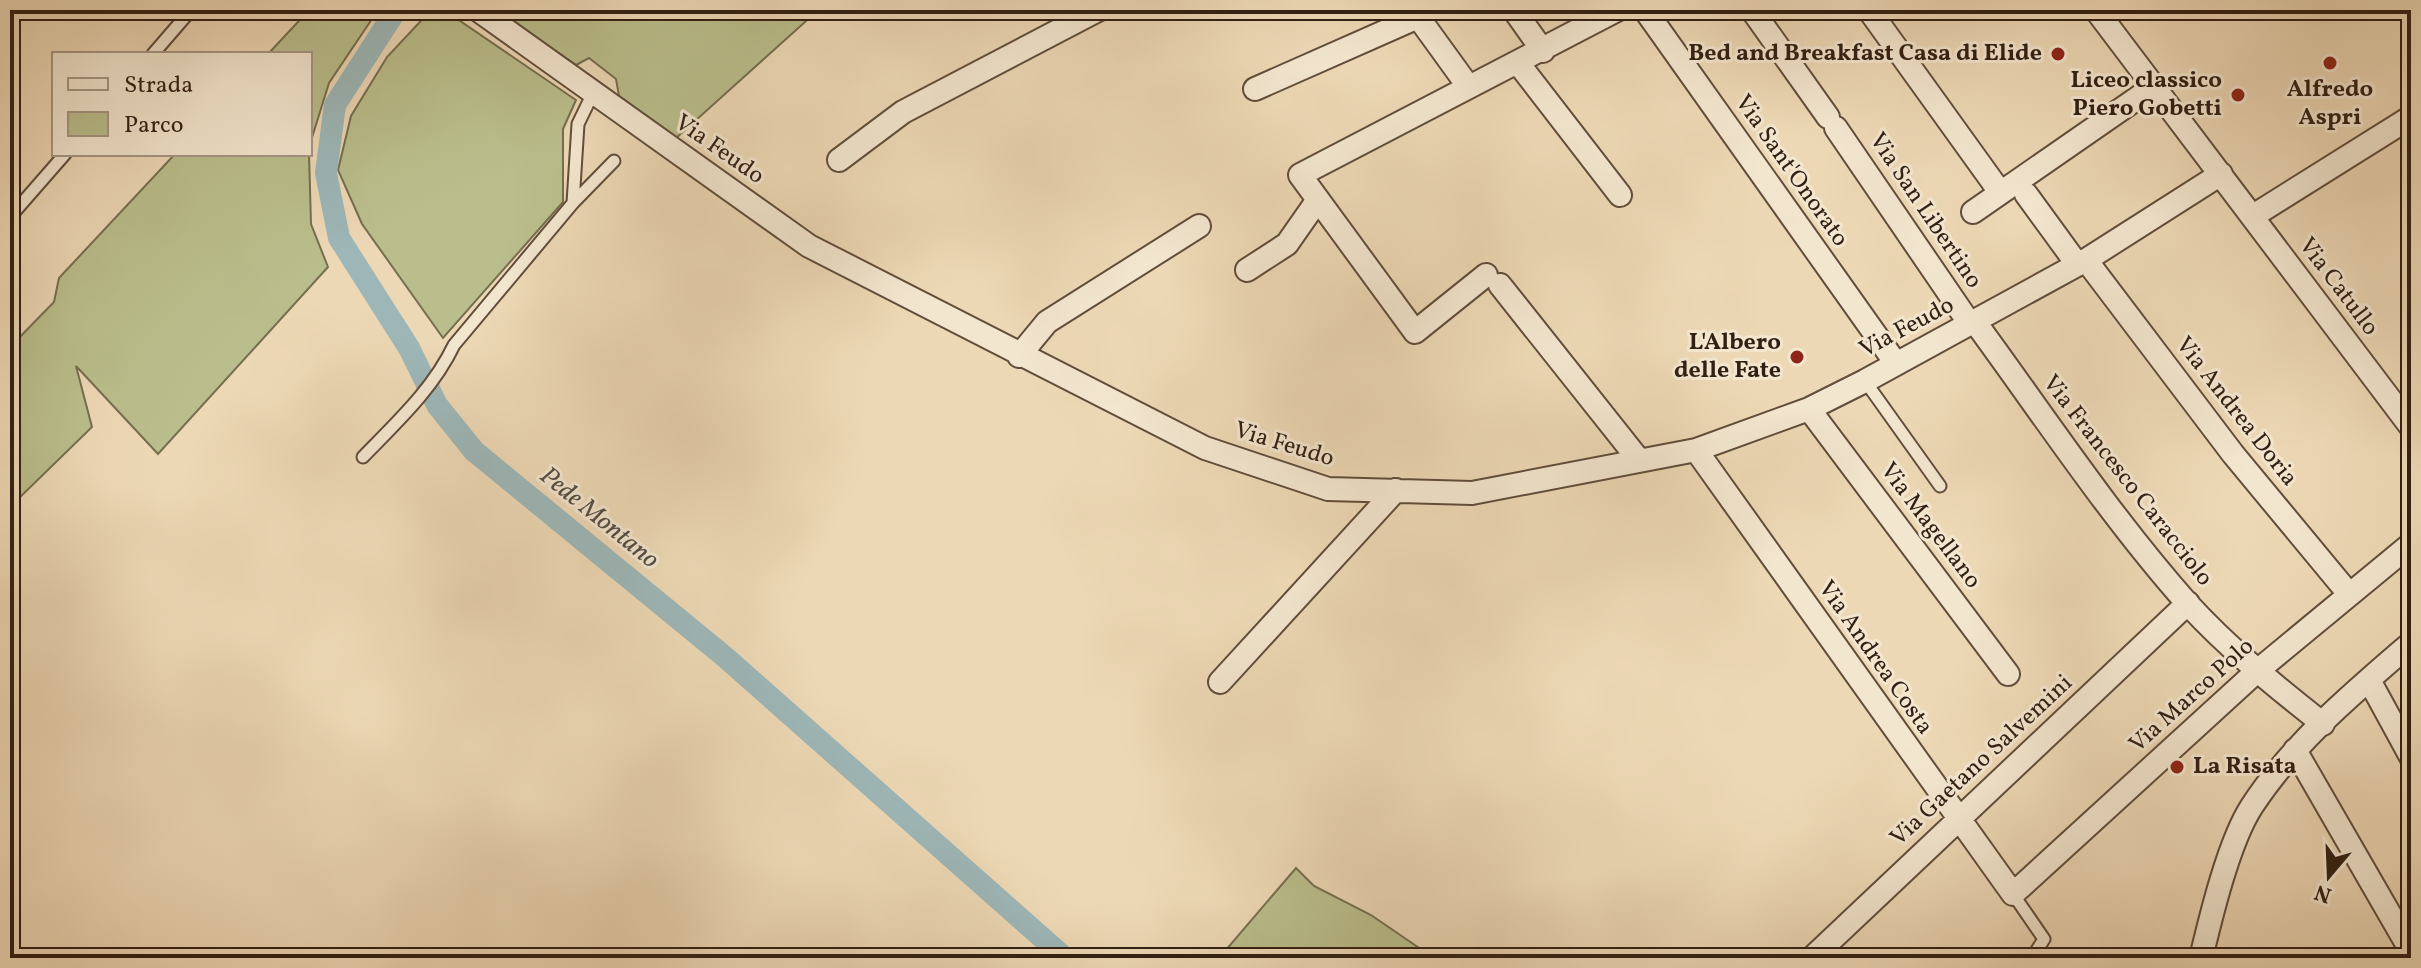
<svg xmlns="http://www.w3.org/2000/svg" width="2421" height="968" viewBox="0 0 2421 968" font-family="Vollkorn,serif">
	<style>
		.green { fill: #babe8c; stroke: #766e50; stroke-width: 2 }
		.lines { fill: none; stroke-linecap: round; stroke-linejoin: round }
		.canal { stroke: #9db7b8; stroke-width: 22 }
		.lane-casing { stroke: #614d3c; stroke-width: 15 }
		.street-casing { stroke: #614d3c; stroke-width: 26 }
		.lane { stroke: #f3e6cf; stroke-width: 11 }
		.street { stroke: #f3e6cf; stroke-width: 22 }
		.poi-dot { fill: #8f2418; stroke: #f3e6cf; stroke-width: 3 }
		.labels { text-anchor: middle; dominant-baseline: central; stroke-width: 6; stroke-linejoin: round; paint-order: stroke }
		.poi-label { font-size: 24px; font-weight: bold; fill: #321f14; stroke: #f3e6cf; text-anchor: end }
		.street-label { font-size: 24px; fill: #321f14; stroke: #f3e6cf }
		.water-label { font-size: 26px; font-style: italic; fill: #524d45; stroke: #f3e6cf }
	</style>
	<rect width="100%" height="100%" fill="#edd8b5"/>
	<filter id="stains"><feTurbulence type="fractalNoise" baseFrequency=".0025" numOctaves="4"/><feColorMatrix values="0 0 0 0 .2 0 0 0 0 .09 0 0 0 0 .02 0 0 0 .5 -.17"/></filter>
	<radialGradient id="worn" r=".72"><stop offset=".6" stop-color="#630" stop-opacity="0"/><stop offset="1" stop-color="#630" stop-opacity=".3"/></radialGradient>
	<path class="green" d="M309,10h69l-49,73 -19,61v-90h-42z
		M431,10h13l132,90 -13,29v73l-120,136 -81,-114 -24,-54 13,-54 36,-59z
		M495,10h317l3,3 -140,126 -56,-43 -3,-17 -27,-21 -13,7z
		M175,154h134l2,70 17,43 -170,187 -82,-88 16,61 -82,80v-160l44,-45 5,-24z
		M1296,868l18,18 57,29 57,39 61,4h-270z"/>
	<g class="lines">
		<path class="canal" d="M396,10l-61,95 -9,68 13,65 70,110 28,57 37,46 251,206 340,301"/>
		<g class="lane-casing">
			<path id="lane" d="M153,54l38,-44
				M573,203l41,-42
				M10,217l55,-63
				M1865,381l75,105
				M363,457c34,-35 70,-68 91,-112l119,-142 5,-79 15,-31
				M2013,894l31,45 -12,19"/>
		</g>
		<g class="street-casing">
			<path id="street" d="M478,10l331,236 396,202 123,41 144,4 224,-43 113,-41 56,-28 221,-121 135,-86
				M1413,10l55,76
				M1514,10l29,41
				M1645,10l250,352
				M1752,10l76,107
				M1869,10l131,182
				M2096,10l315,417
				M1518,63l102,132
				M1255,89l163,-72
				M1836,128l134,196
				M839,160l64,-48 195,-102
				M2026,194l51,70
				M1973,212l179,-124
				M2253,216l158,-99
				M2086,260l147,194 116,140
				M1247,270l40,-26 30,-43
				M1486,275l-71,57 -115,-157 317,-165
				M1500,285l139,175
				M1975,322c69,94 134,193 212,281 41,45 88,83 136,121
				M1019,356l28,-34 152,-96
				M1809,409l199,265
				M1696,450l317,444 243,-222 155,-128
				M2369,680l42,77
				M1220,682l176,-192
				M2295,750l116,201
				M1812,958l376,-355
				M2201,958c10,-42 28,-117 51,-152 41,-63 102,-114 159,-163"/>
		</g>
		<use href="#lane" class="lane"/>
		<use href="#street" class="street"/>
	</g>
	<g class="poi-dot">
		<circle cx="2058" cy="54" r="8"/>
		<circle cx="2330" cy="63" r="8"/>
		<circle cx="2238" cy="95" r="8"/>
		<circle cx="1797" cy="357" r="8"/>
		<circle cx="2177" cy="767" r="8"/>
	</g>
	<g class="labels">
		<g class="poi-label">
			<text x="2042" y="54">Bed and Breakfast Casa di Elide</text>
			<text x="2222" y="81">Liceo classico<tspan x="2222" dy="28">Piero Gobetti</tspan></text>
			<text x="2330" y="90" text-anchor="middle">Alfredo<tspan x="2330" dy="28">Aspri</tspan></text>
			<text x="1781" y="343">L'Albero<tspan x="1781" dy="28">delle Fate</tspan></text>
			<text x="2193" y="767" text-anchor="start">La Risata</text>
		</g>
		<g class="street-label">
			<text transform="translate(719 150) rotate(35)">Via Feudo</text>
			<text transform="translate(1791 171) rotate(55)">Via Sant'Onorato</text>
			<text transform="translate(1925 211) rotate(56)">Via San Libertino</text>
			<text transform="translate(2338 287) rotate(53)">Via Catullo</text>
			<text transform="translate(1907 328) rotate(-28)">Via Feudo</text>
			<text transform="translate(2236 412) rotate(52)">Via Andrea Doria</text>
			<text transform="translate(1284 445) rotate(17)">Via Feudo</text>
			<text transform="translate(2127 481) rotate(52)">Via Francesco Caracciolo</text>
			<text transform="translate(1930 526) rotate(53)">Via Magellano</text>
			<text transform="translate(1875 658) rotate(55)">Via Andrea Costa</text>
			<text transform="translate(2192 696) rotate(-42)">Via Marco Polo</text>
			<text transform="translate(1982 761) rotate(-43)">Via Gaetano Salvemini</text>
		</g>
		<g class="water-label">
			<text transform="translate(599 518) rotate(39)">Pede Montano</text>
		</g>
	</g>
	<rect width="2421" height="968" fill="none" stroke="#edd8b5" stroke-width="40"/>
	<rect x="12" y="12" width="2397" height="944" fill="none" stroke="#321f14" stroke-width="4"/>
	<rect x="20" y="20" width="2381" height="928" fill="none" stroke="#321f14" stroke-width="2"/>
	<rect x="52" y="52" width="260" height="104" fill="#f3e6cf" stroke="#a69684" stroke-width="2"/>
	<rect x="68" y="78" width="40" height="12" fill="#f3e6cf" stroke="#a69684" stroke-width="2"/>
	<text x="124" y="92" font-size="24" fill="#321f14">Strada</text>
	<rect x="68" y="112" width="40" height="24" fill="#babe8c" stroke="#a69684" stroke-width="2"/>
	<text x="124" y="132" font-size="24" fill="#321f14">Parco</text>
	<g transform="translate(2329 876) rotate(199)" stroke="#f3e6cf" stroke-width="6" paint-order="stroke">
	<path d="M0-6L14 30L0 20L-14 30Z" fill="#321f14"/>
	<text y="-12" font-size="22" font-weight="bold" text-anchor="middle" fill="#321f14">N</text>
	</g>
	<rect width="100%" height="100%" filter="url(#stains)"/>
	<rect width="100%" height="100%" fill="url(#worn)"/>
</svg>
